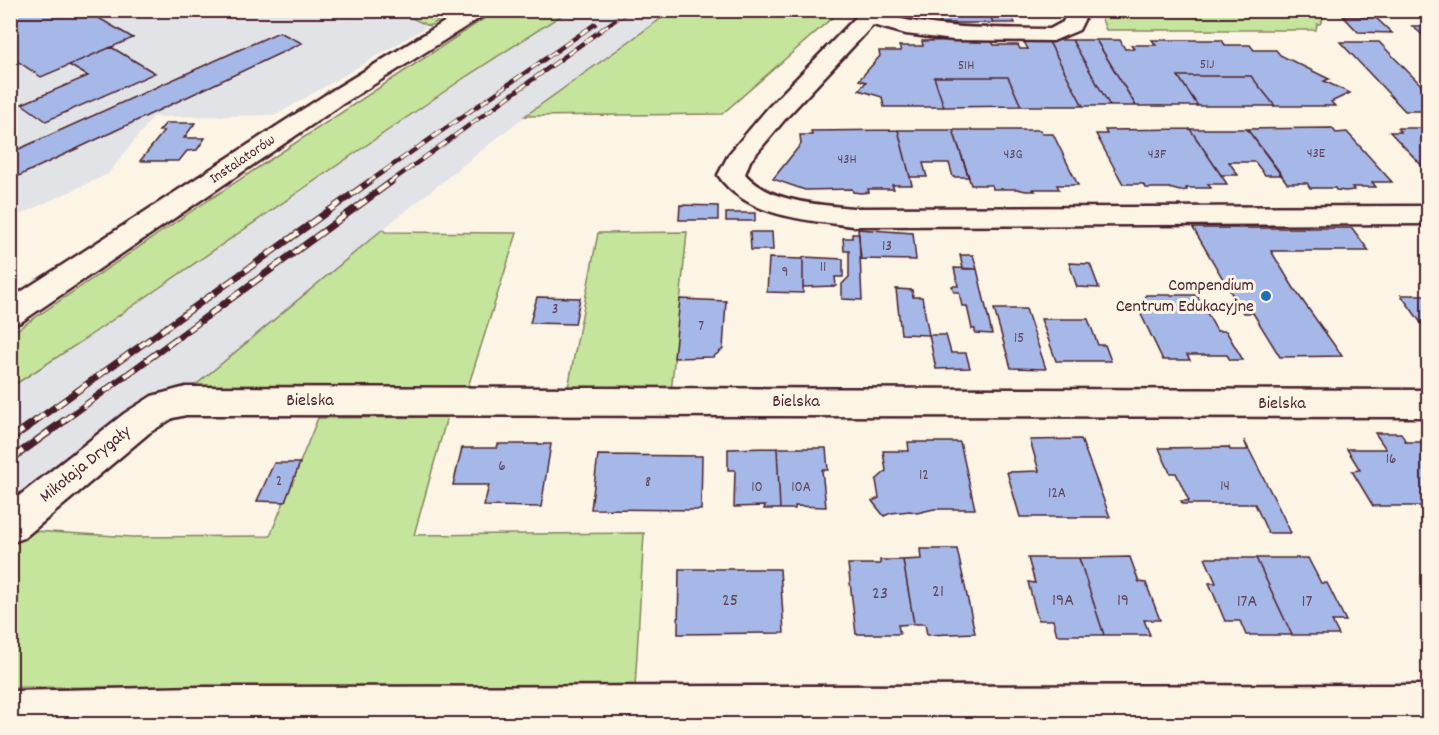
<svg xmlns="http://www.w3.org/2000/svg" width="1439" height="735" viewBox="0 0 1439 735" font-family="Dekko,sans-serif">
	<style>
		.built { fill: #e2e3e6 }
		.green { fill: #c5e49c; stroke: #888264; stroke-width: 1.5 }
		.building { fill: #a6b8e7; stroke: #4a1f2b; stroke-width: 1.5 }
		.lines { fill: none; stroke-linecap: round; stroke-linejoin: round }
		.minor-casing { stroke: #4a1f2b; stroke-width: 5 }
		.minor { fill: #fcf5e5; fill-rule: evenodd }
		.rail-far2-casing { stroke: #4a1f2b; stroke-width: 4.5 }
		.rail-far1-casing { stroke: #4a1f2b; stroke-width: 7 }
		.rail-casing { stroke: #4a1f2b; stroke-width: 8 }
		.rail-far2 { stroke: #fcf5e5; stroke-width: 3; stroke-dasharray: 10; stroke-linecap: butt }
		.rail-far1 { stroke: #fcf5e5; stroke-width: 4.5; stroke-dasharray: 13; stroke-linecap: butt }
		.rail { stroke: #fcf5e5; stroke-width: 5; stroke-dasharray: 16; stroke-linecap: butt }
		.poi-dot { fill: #1f6fb2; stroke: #fcf5e5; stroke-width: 2 }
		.labels { text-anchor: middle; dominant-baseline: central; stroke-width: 6; stroke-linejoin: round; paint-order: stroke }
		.far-number-label { font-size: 14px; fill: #61455a }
		.far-street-label { font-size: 15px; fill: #4a1f2b; stroke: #fcf5e5 }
		.number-label { font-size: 15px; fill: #61455a }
		.poi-label { font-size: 18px; fill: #4a1f2b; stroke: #fcf5e5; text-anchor: end }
		.street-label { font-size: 18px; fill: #4a1f2b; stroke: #fcf5e5 }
		.near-number-label { font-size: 18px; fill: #61455a }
	</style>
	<rect width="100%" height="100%" fill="#fcf5e5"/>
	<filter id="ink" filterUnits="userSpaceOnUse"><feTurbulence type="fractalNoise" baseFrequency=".0167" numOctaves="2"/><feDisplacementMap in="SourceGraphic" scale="12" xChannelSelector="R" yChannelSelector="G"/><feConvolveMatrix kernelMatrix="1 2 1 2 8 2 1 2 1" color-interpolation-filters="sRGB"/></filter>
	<g filter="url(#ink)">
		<path class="built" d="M395,10l33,16 -152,89 -123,2 -45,57 -97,45 -1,-208z
			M568,11h105l-148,105 -142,113 -198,165 -17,-4 -157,119v-122l65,-42 391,-269z"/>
		<path class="green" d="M497,10l71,1 -101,65 -391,269 -65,42v-53l178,-121z
			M673,10l167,1 -118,103 -197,2z
			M396,11h60l-27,15z
			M1382,11h-55l-7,13h-3l-1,6h-210l-7,-19z
			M383,229l2,3 132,1 -51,160 -281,1z
			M687,232l-16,161h-104l31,-160z
			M447,417l-33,118 230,-2 -9,155 -624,-1 -1,-150 7,-7 116,7 137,-1 48,-118z"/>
		<path class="building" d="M10,10h75l48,28 -92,39 -31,-21z
			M171,10h27l-15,7z
			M917,10h71l5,13h-53l-1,-3 -25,-7z
			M988,10h66l3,5h-46l4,8h-22z
			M1343,16l32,1 17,16 -34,-1z
			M1412,26h16v10h-4z
			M279,32l23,11 -292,137v-27z
			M991,40l3,5h24l2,4h8l-5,-9h25l35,66h-62l-13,-29h-74l10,30h-60l-2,-10 -23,-7 7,-8 -7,-2 21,-24 -1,-5h22l-2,-5h24l-1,-5z
			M1048,40h24l38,66h-27z
			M1072,40h24l40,66h-26z
			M1096,40h24l5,9h9l-3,-4h25l-4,-5h70l3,5h25l4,5h22l4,5 49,24 -5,2 26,12 -19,9 4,4h-60l-24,-30h-73l20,30h-62z
			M1340,42h39l49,50v19h-23z
			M111,47l44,26 -109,48 -24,-17 66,-28 -19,-11z
			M1178,76h73l24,30h-77z
			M934,77h74l13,29 -77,1z
			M166,123h29l-11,15h21l-8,12 -10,1 -8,10h-39l24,-30h-5z
			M1332,128l4,5 11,-1 45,50h-20l4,5h-24l2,3 -8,1 -10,-1 -1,-2h-25l-3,-5h-20l-40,-54z
			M1398,128h30v44l-38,-40h11z
			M1190,129l37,55h-19l3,4h-25l1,2 -7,1 -11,-3h-23l-3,-4h-20l-27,-50h11l-2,-4z
			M1190,129h57l35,46h-17l-10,-13h-26l9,13h-17z
			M898,130h55l16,47h-16l-4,-14h-26l4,14h-17z
			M898,130l14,55h-20l2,4h-26l1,3 -8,1 -8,-1 -1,-3 -47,1 -32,-11 28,-35 -1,-9h12l-1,-4z
			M953,130h87l2,4h11l25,51h-21l2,4h-26l2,2h-9l-9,-2h-24l-1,-4h-21z
			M680,205l38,1v14h-39z
			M726,213h29v8h-29z
			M1193,228h159l17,23h-98l24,39 47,66 -62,1 -27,-44h-10z
			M858,229l55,4 3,27 -55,-1z
			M750,232h22l1,18h-22z
			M852,234h7l3,66 -20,-1v-15l7,-7v-26h-5l-1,-13h9z
			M960,255h13l4,14h-14z
			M803,257l40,2v18h-8l1,9 -33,1z
			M769,258l34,1v34l-36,-1z
			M1069,263l21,1 9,24 -22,-1z
			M954,268l23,1 15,65 -17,-1v-4h-3l-5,-23h-5l-3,-14h-5l-2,-6h6z
			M896,289l16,1 1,7h9l7,38 -28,-1z
			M1146,295h51l20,36h9l17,29h-13l-3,-5h-40l3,5h-27l-26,-54z
			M1401,295h27v38z
			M537,297l43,1 -5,26 -45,-1z
			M680,299l46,2 -3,48 -10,8 -39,1z
			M994,309h32l20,60 -35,-1z
			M1041,319h47l10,26h7l6,16h-55z
			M929,335h17l5,18h15l4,15 -34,1z
			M1375,433h26l5,9h22v64h-55l-21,-35 8,-1 -13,-21h39z
			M1081,439l29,78h-90l-13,-45 32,-1 -9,-31z
			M1244,440l34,66 13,27h-23l-13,-29h-72l-2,-3h8l-13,-28h-6l-11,-25 70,-1 1,3h18z
			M908,442h52l15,67h-41l-17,4 -7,-2 -19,2 -7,3 -12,-15 7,-3 -3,-18 10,-9 -3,-20h26z
			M498,444h53l-10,63 -57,-1 5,-21h-36l9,-37h35z
			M777,448l3,61h-16l1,-3 -31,1 1,-37h-7v-21z
			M777,448h49l2,22h-6l4,37 -31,-1v3h-15z
			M598,455l104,1 -1,54 -110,-1z
			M274,463h26l-15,39 -28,-1z
			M920,549h37l18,84 -48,2 -2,-11h-11l-11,-64 18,-1z
			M1130,557l9,25 7,1 14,37h-16l6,15h-46l-25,-77z
			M1028,558h51l25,77h-47l-4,-15h-15l-10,-38 7,1z
			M1205,558h51l36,77h-46l-6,-14h-15l-16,-38h7z
			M1256,558h52l13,25h6l19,38h-14l7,14h-47z
			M880,560h23l11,64 -16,1 2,9h-44l-8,-70h32z
			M679,569h101l4,64 -106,1z"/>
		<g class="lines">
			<g class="minor-casing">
				<path id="minor" d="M464,10h25l-3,4 -145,91 -320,217 -11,3v-26l315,-204z
					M863,10h22l-3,4c55,16 111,14 168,15l13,-7 5,-12h21l-10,20 -26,11 -100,-1 -47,-6 -33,-9 -87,93 -36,43 -5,13c26,29 72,30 108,34l575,-2v18l-575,2c-46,-6 -107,-9 -135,-51l11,-21 39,-46z
					M186,387l1242,3v27l-1242,-2 -13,3 -24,15 -125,105 -14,5v-40l115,-90 27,-17z
					M1428,685v39h-1418v-33l190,-4z"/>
			</g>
			<use href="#minor" class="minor"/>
			<g class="rail-far2-casing">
				<path id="rail-far2" d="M367,183l228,-159
					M389,183l240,-173"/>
			</g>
			<g class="rail-far1-casing">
				<path id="rail-far1" d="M34,422l335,-240
					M62,422l329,-240"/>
			</g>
			<g class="rail-casing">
				<path id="rail" d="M10,439l26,-18
					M10,460l54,-39"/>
			</g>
			<use href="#rail-far2" class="rail-far2"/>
			<use href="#rail-far1" class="rail-far1"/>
			<use href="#rail" class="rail"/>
		</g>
	</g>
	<circle class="poi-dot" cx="1266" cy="296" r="6"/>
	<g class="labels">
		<g class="far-number-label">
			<text x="1207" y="65">51J</text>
			<text x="966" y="66">51H</text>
			<text x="1316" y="154">43E</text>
			<text x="1013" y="155">43G</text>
			<text x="1157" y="155">43F</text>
			<text x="847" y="160">43H</text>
		</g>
		<g class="far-street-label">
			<text transform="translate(243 160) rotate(-34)">Instalatorów</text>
		</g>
		<g class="number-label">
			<text x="887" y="247">13</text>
			<text x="823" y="268">11</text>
			<text x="785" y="273">9</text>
			<text x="555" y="310">3</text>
			<text x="701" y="327">7</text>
			<text x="1019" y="339">15</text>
			<text x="1391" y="460">16</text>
			<text x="502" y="467">6</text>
			<text x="924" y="476">12</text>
			<text x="279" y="482">2</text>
			<text x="648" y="483">8</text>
			<text x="1225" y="487">14</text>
			<text x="757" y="488">10</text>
			<text x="801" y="488">10A</text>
			<text x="1057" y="494">12A</text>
		</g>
		<g class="poi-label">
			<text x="1254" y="286">Compendium<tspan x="1254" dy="21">Centrum Edukacyjne</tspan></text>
		</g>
		<g class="street-label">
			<text x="310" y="401">Bielska</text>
			<text x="796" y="402">Bielska</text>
			<text x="1282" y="404">Bielska</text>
			<text transform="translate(86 465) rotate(-39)">Mikołaja Drygały</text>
		</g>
		<g class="near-number-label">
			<text x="938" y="592">21</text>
			<text x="880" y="594">23</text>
			<text x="730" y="601">25</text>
			<text x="1063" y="601">19A</text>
			<text x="1123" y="601">19</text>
			<text x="1247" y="602">17A</text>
			<text x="1307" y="602">17</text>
		</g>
	</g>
	<rect width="1439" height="735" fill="none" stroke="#fcf5e5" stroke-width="36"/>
	<rect x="18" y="18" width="1403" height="699" fill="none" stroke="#4a1f2b" stroke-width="2" filter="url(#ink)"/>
</svg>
